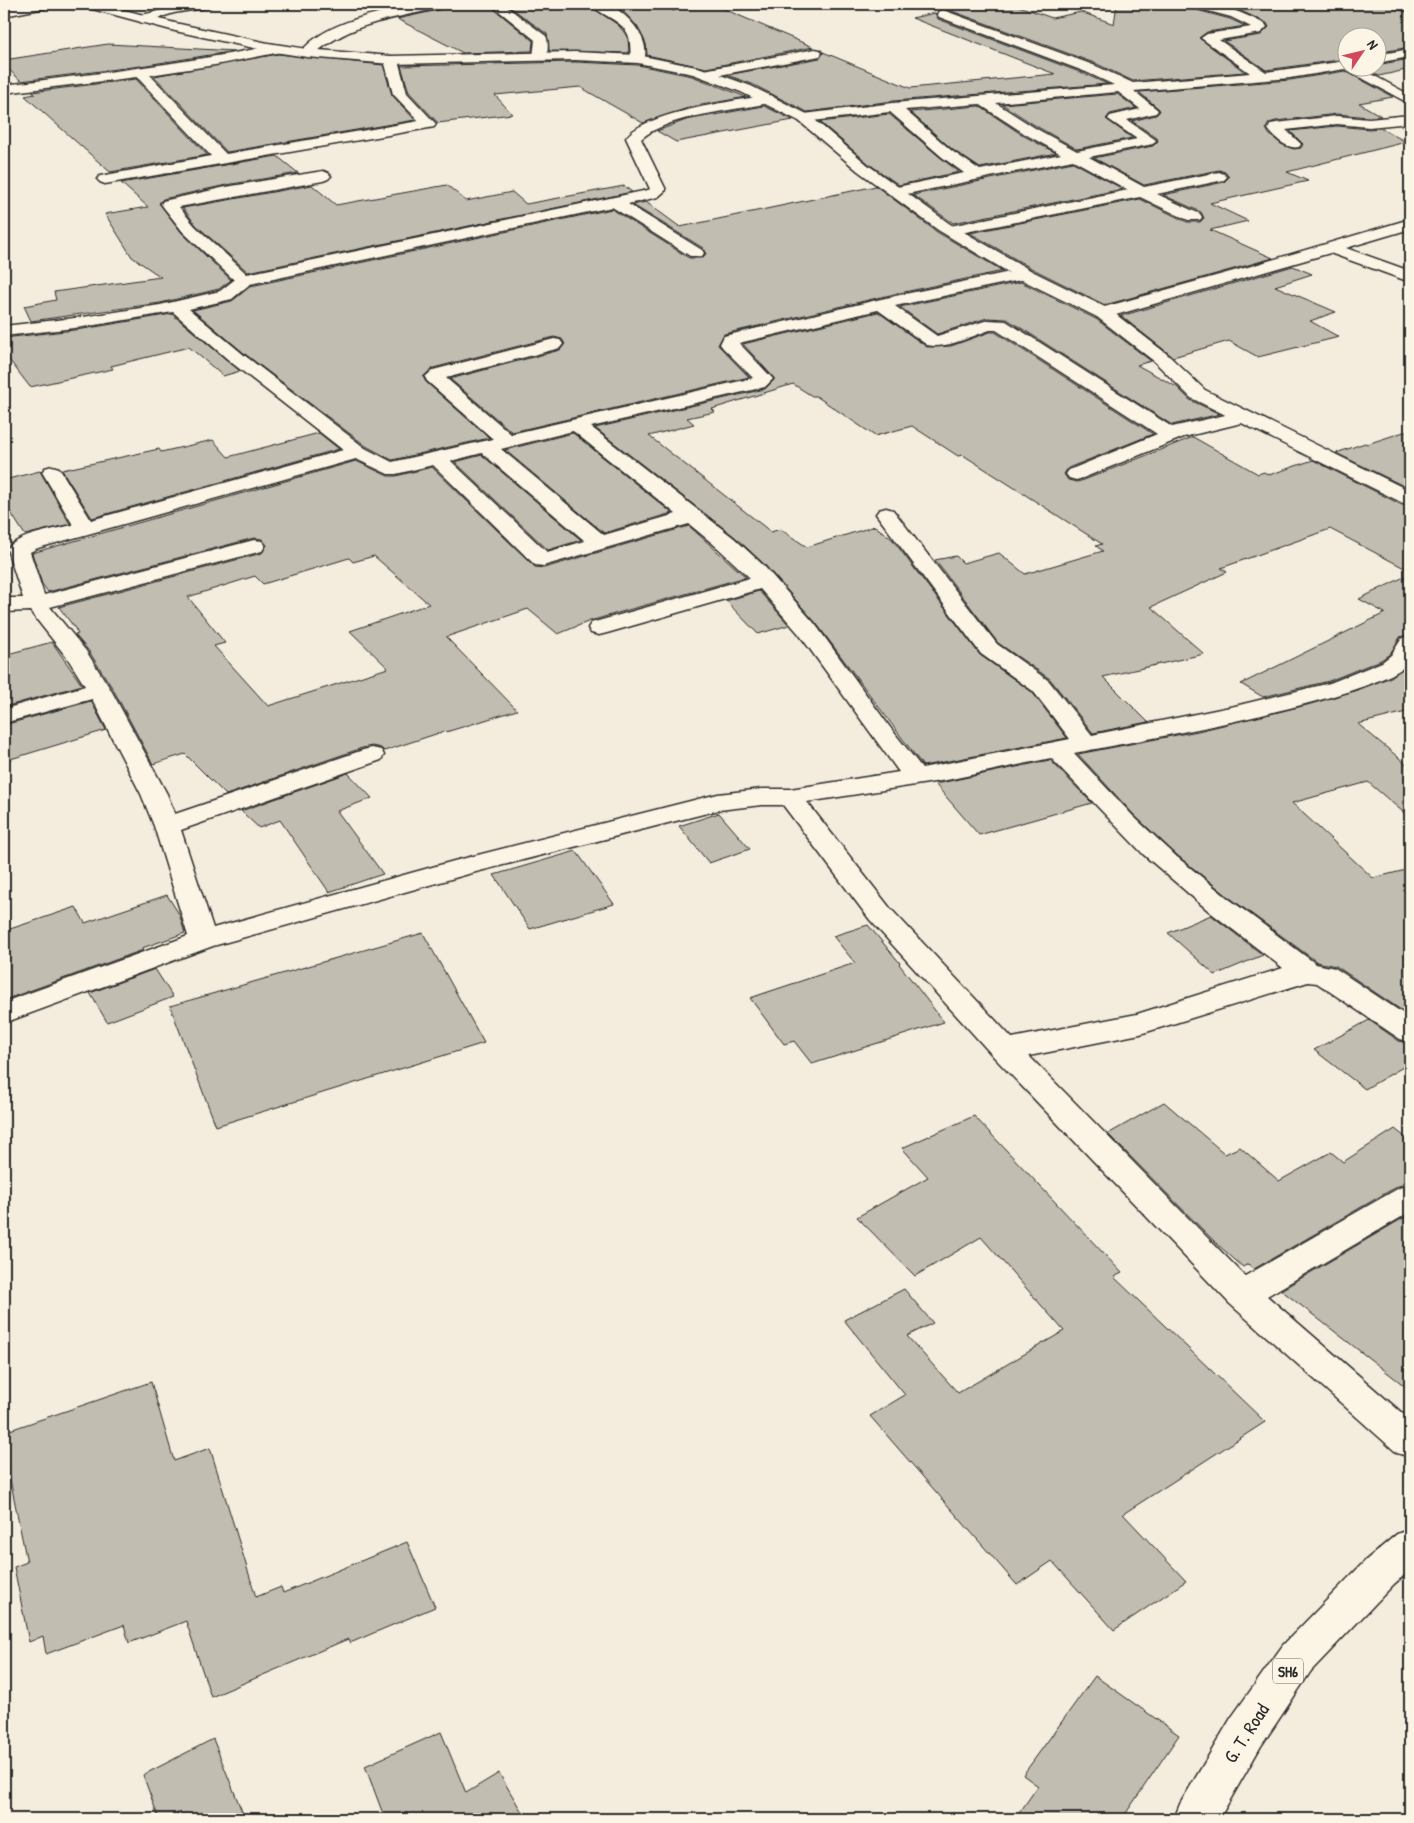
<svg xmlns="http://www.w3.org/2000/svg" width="1414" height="1823" viewBox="0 0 1414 1823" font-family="'Patrick Hand',sans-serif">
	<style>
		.building { fill: #c2bdb1; stroke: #2b2b2b; fill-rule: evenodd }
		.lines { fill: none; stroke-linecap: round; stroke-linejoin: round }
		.minor-casing { stroke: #2b2b2b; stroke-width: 3 }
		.tertiary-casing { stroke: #2b2b2b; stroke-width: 3 }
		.primary-casing { stroke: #2b2b2b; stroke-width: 3 }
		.minor { fill: #fcf5e5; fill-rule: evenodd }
		.tertiary { fill: #fcf5e5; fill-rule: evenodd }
		.primary { fill: #fcf5e5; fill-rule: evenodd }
		.labels { text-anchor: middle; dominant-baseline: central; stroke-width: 4.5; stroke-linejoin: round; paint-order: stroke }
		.shield { fill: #fcf5e5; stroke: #6a6863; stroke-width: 1 }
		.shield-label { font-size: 15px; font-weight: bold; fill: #2b2b2b }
		.near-street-label { font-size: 19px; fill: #2b2b2b; stroke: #fcf5e5 }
	</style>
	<rect width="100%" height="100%" fill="#f4edde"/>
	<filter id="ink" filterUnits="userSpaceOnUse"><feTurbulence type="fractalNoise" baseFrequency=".02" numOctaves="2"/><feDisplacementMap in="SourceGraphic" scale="10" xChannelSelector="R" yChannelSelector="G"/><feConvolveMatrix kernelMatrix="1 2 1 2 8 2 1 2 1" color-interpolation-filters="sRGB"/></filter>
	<g filter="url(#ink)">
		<path class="building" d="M367,4h45l-32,6z
			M447,4h41l45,37 -1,10 -69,2 -66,-34 46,-10z
			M506,4h83l5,5 23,15 7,8 4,7 1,14 -80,-2 -2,-17z
			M610,4h54l9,7 8,-4v-3h31l101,43 -107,21 -59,-13 -1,-11 -9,-18 -14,-15z
			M981,4h32l39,14 29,-6 33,12 3,-20h72l4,5 37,10 15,7 -38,6 -8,6 46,34 -112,9 -36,-17 -148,-54z
			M1216,4h177l3,5 14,4v34l-34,6v-15h-30v21l-80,11 -42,-29 37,-6 8,-8 -2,-4 -28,-13z
			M935,13l3,6 147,55 22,10 -214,17 -86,11 -55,-28 -25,-9 93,-17 3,-6 87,36 145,-14 -143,-56z
			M108,44l127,7 -95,15 -119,15 -17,-16v-5z
			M278,54l105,11 9,30 23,25 -188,32 -73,-76z
			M1410,59v10l-31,7 -16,-8h13v-3z
			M575,62l63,3 54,11 54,21 -55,10 -48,16 -63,-36 -85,8 17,19 -74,9 -29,-31 -8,-26z
			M1345,71l48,26 -34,6 22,13 -12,1 -32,-3 -61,7 -7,2 -3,5 3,6 12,10 13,5 7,-1 2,-4 -13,-13 47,-5 32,3 12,-1 25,14 -119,30 21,9 -98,22 38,18 -38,9 63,28 -168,47 -74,-37 -61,-35 170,-34 47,23h13l4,-4 -3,-6 -38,-17 61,-13 5,-5 -4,-5 -6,-2 -75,15 -50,-27 59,-12 5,-5 -1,-3 -25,-17 24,-6 4,-4 -1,-2 -20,-17 151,-12z
			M136,79l71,76 -97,17 -85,-76 10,-2 -3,-2z
			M1117,94l19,14 -26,6 -4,5 26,19 -55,11 -41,-23 -34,-22z
			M764,106l29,14 -117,22 -19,-11 29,-11z
			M979,106l45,30 32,17 -76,15 -27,-18 -43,-38z
			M889,114l52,44 18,14 -60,13 -30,-21 -49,-42z
			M277,156l21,17 -72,12 -63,14 -4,4 23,30 49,47 -12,9 -59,14 -129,18 -7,-15 32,-6 -2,-8 107,-15 -29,-20 -27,-43 43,-7 -27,-24z
			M1073,162l50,27 -170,34 -40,-28z
			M312,185l24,20 111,-20 19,16 46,-9 14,12 98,-18 8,6 -384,80 -52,-47 -13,-17z
			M876,186l61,46 66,39 -122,26 -157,37 -6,11 31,32 -237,55 -62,-53 110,-29 5,-6 -3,-5 -8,-2 -121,31 -10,9 3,5 63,56 -97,22 -26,-14 -121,-92 -52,-44 39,-9 19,-15 361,-77 77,49h13l4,-4 -3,-6 -70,-43 13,-3 34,25z
			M1293,266l19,8 -37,12 61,26 -26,9 29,16 -81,20 -29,-16 -56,16 -52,-41z
			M1021,282l75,37 55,42 -14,4 40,22 13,13 30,14 -48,11 -165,-106 -20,-1 -50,16 -37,-27z
			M878,312l49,35 24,-1 39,-14h5l158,102 -85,34 -4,6 4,6 9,2 7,-2 109,-43 65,37 6,-2 5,3 44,-15 89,45 8,2v64l-80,-42 -109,39 6,4 -76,35 53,47 -101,23 45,45 -55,11 -43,-54 -52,-36 -63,-83 21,-4 7,7 36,-10 26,21 78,-23 -7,-5 6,-2 -139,-89 -5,1 -46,-30 -37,10 -59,-40h-4l-19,-12 -81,25 3,3 -28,6 7,6 -45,12 122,96 9,-3 27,18 68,-21 17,13 88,116 52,37 35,46 -144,28 -107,-143 -52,-59 -29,-27 -140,-109 170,-39 9,-9v-2l-31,-34z
			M172,314l68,57 -17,5 -34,-29 -78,19 2,3 -83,18 -26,-34v-15l79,-9z
			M1410,430v59l-74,-36 29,-10 2,1z
			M319,433l20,16 -247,69 -30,-48 97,-21 2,3 52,-12 15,17z
			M573,433l99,80 -68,20 -99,-83z
			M482,455l99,85 -33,10 -93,-88z
			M356,461l32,15h8l36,-9 103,100 9,1 145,-42 57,51 -118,33 -38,11 -32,13 -30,-25 -82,28 71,73 -35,11 -36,11 -1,-1 -61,20 -3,-3 -9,-2 -10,2 -136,47 -41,-41 -32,10 -40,-75 -25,-39 -13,-15 3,-1 -4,-7 -15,-20 203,-54 5,-8 -5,-6 -8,-1 -206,54 -6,-8 -10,-31zM374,556l55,48 -79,27 38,37 -120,38 -54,-60 11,-3 -37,-46 67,-21 8,8 86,-26 4,4z
			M40,471l30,53 -45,11 -21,-33v-22z
			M1410,574v60l-10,3 -10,17 -9,6 -52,21 -66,16 -22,-13 144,-71 -26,-14z
			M759,591l30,34 -31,9 -32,-33z
			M52,642l30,43 -78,22v-52z
			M1410,663v48l-52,13 52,43v51l-42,-36 -76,21 81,75 37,-9v147l-74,-50 -19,-4 -87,-64 -52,-42 -44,-41 -56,-61 120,-23 109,-26 48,-14 36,-14z
			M91,701l15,29 -102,31v-36z
			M1050,760l42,43 -113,32 -44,-51z
			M348,773l24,25 -35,13 46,63 -54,18 -49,-72 -21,8 -18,-17z
			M719,813l31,36 -41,14 -30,-37z
			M576,851l38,53 -84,25 -36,-54z
			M167,895l12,19 6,19 -43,15 1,2 -139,50v-69l72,-24 9,16z
			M1211,915l52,40 -48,20 -47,-42z
			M868,925l32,38 -1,1 45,58 -132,42 -18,-23 -10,3 -34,-46 105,-35 -22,-27z
			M423,933l61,110 -268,83 -46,-120z
			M155,969l18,28 -66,25 -17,-29z
			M1369,1020l30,21 11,3v19l-45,26 -51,-39z
			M1164,1102l61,52 15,-7 39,34 52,-29 12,10 52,-33 15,12v42l-12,3 -144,83 -6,-5 -5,3 -26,-23 -109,-110z
			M974,1116l148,157 -8,4 151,145 -142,92 63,67 -72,49 -62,-69 -35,24 -147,-169 35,-21 -61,-75 60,-31 29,34 -26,13 51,57 106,-62 -83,-94 -66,39 -58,-59 71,-40 -26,-29z
			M1410,1214v176l-129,-100z
			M151,1382l23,79 36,-13 46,149 25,-10 2,6 124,-51 28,65 -85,36 -2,-4 -137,58 -25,-76 -57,22 -5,-18 -78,29 -3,-18 -14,6 -15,-75 13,-5 -23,-112v-18z
			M1095,1676l84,59 -57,84h-107l23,-33 -15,-11z
			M441,1732l25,61 33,-20 27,46h-141l-20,-53z
			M213,1739l32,80h-86l-16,-44z"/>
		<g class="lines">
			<g class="minor-casing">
				<path id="minor" d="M27,4h24l-6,4 -41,8v-8z
					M186,4h26l-2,3 -36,6 -32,10 -6,-4 2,-3z
					M421,4h24l-2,3c-49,12 -91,14 -131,49h-10l-2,-3c24,-32 84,-42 121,-49z
					M490,4h13l43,32c3,6 2,19 -1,24h-10l-2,-3 2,-17z
					M591,4c4,0 11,-1 15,0 19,6 48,37 37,58h-10c-5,-9 0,-22 -7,-31 -9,-13 -26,-16 -35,-27z
					M666,4h13l1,1 -6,4z
					M1191,4c27,-2 50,8 74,20l2,3 -6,6 -42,7 47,32 80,-11v7h14l50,27v9l-65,-35 -55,9 -156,13 24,19 -2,3 -29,7 29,20 -3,4 -64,13 55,30 75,-15 5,2 3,3 -3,3 -67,14 43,20 2,3 -2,3h-12l-48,-23 -189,38 -6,-2 -2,-3 2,-3 183,-37 -55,-30 -176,36 -5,-2 -3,-3 3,-3 72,-15 -22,-16 -52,-45 -86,10 -5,-1 -2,-3 2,-3 5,-1 89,-11 221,-18 -28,-13 -147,-55 -2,-3 2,-3 4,-1 153,56 37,17 117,-10 -49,-35 6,-4 44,-7 -20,-10 -38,-10zM1118,92l22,17 -30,7 -2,3 29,20 -60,12 -42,-23 -39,-25zM979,104l46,30 36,20 -81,16 -28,-19 -47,-41z
					M1395,4h13l-6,4z
					M276,45l5,1 2,3 -2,3 -66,13 -65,10 76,79 193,-33 -26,-27 -9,-34 7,-4 7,4 9,33 29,31 -2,3 -5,1 -324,56 -5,-2 -3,-3 3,-3 111,-20 -74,-79 -133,16v-8c91,-11 182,-22 272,-40z
					M815,49l5,1 2,3 -2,3 -116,22 -7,-4 7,-4z
					M1410,49v8l-34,6v-8z
					M768,95l5,1 2,3 -2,3c-37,9 -104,12 -132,37l25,51 -8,7 -30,7 74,46 2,3 -2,3h-12l-78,-49 -362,77 -18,15 -43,10 55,46 121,93 27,14 101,-23 -66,-58 -2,-4 8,-7 121,-31 6,1 3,4 -3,4 -114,30 65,56 242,-56 -30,-30 -3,-4 4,-8 157,-37 143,-30 6,1 2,4 -2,4 -135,28 42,30 51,-16 18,1 166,106 71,-16 7,2 3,4 -3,4 -66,16 -101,41 -7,2 -7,-2 -3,-4 3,-4 88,-36 -161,-104h-6c-19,6 -44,20 -63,15l-49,-35 -139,33 34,36 -8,8 -174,40 143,111 29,27 52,59 74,102 33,42 148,-29 -37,-48 -52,-37 -105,-140 3,-4 7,-2 7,2 104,134 52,37 43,54 143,-29 95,-23 52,-21 9,-7 11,-17 8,-2v25c-26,37 -280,81 -336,92l59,63 44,41 52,42 87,65 19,4 75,50v24l-10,-3 -83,-56 -9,-1 -168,52 -111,22 216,220 154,-88 11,-3v27l-143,84 143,124v37l-13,-4 -167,-149 -236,-247 -124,-137 -87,-115h-21l-43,5 -247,63 -259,73 -209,77v-21l184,-66 -34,-110 -13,-32 -49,-95 -88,24v-14l81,-23 -17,-27 -38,-48 -26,1v-14h19l-16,-49c10,-14 49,-20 66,-24l-31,-53 3,-4 7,-2 7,2 32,52 252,-70 -111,-87 -59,-51 -90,15 -79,9v-10l79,-9 77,-12 60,-14 14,-11 -51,-48 -22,-28 2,-3 63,-14 97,-16 5,2 3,3 -3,3 -5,2 -144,26 16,19 52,48 401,-84 2,-1 -24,-51c18,-26 110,-37 142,-43zM573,431l103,83 -72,21 -103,-86zM482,453l103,88 -38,11 -96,-91zM356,459l32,15h8l37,-9 102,100 8,1 146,-42 29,24 32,30 -159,45 -3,5 3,5 8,2 8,-2 153,-44 39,45 100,138 -109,17h-28l-44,5 -264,67 -241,67 -32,-98 200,-70 3,-5 -3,-5 -9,-2 -9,2 -188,64 -8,-20 -56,-104 -25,-39 -36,-44 212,-56 3,-5 -3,-5 -8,-1 -210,55 -14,-43 8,-4zM1051,758l93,97 66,57 73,56 -146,46 -125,24 -122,-130 -83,-106 140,-22z
					M1410,115v8l-41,4 -32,-3 -51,6 15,14 -2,3c-11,3 -25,-9 -31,-18l3,-5 5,-1 61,-7 32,3z
					M1410,219v10l-64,19 64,23v11l-80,-29 -221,64 -6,1 -6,-1 -3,-4 3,-4 151,-42z"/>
			</g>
			<g class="tertiary-casing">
				<path id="tertiary" d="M83,4h18l74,19 93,20 39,6 84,7 184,-4 63,3 63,13 50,18 58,29 59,50 82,59 80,46 79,39 58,45 38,36 205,101v14l-7,-2 -212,-105 -36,-36 -58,-45 -79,-39 -80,-48 -80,-59 -59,-50 -58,-29 -48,-18 -55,-11 -63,-3 -184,4 -84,-7 -39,-6 -93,-20 -90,-24z
					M1395,4h15v7l-13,-4z"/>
			</g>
			<g class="primary-casing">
				<path id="primary" d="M1410,1529v41l-16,14 -83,87 -50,75 -42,73h-45l6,-15 51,-86 52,-73 83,-85 31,-26z"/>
			</g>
			<use href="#minor" class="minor"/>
			<use href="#tertiary" class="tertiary"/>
			<use href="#primary" class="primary"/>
		</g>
	</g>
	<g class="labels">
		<rect class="shield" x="1273" y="1658.5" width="30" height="25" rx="4"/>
		<g class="shield-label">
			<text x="1288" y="1671">SH6</text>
		</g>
		<g class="near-street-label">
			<text transform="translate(1246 1733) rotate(-57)">G. T. Road</text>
		</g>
	</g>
	<rect width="1414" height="1823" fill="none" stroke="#fcf5e5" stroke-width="20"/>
	<rect x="10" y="10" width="1394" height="1803" fill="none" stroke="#2b2b2b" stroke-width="2" filter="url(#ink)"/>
	<g transform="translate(1362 52) rotate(55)"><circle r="24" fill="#fcf5e5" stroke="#a8a49b"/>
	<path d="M0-4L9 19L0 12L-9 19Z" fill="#d1495b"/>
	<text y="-8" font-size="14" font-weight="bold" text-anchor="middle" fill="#2b2b2b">N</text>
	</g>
</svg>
